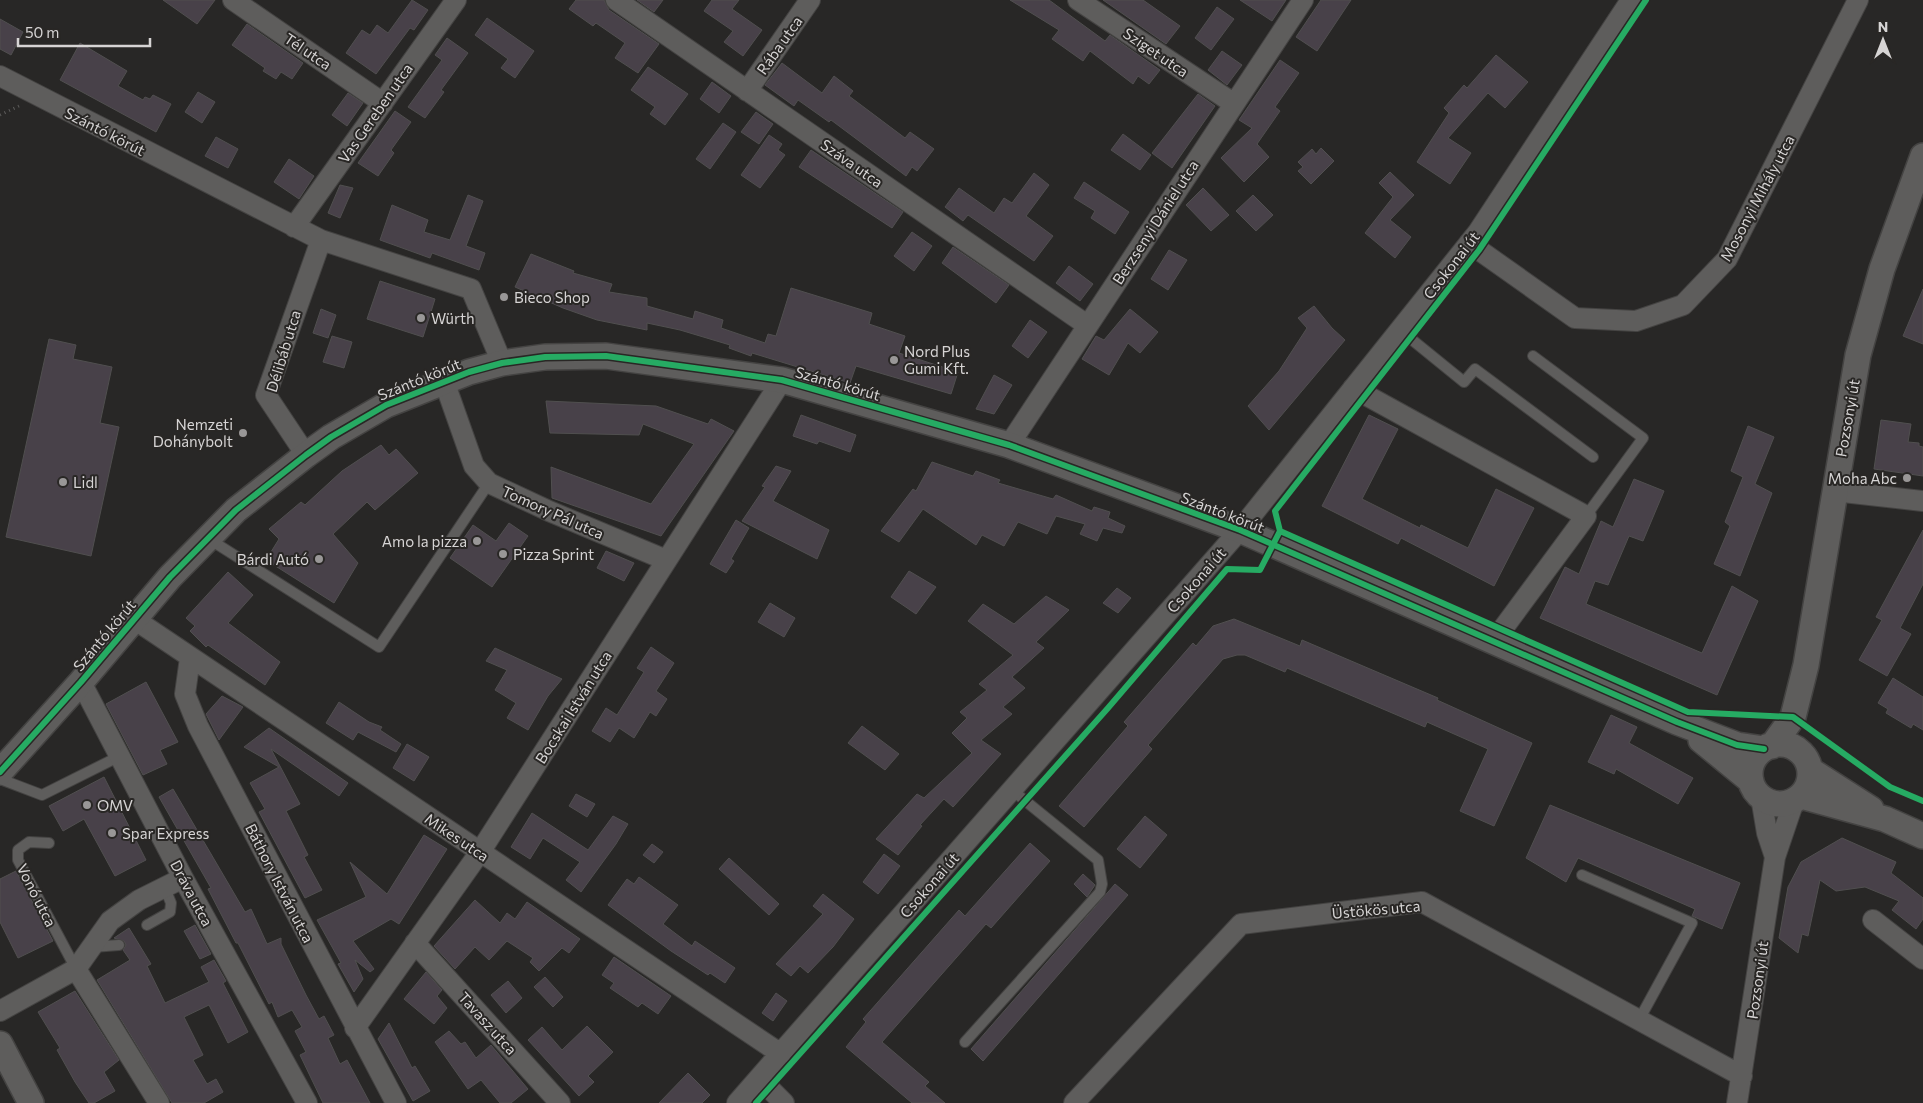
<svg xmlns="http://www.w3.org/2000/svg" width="1923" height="1103" viewBox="0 0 1923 1103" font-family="Commissioner,sans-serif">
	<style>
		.building { fill: #484149; stroke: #504f4f }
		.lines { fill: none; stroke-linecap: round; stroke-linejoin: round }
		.service-casing { stroke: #444342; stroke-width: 12 }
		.minor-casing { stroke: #444342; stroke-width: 22 }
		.tertiary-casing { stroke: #444342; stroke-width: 28 }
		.path { stroke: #5d5c5b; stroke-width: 3; stroke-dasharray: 1 4; stroke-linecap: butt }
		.service { stroke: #5e5d5c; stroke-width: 10 }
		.minor { stroke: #5e5d5c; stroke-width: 20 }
		.tertiary { stroke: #5e5d5c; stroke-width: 25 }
		.cycleway-casing { stroke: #292725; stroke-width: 9 }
		.cycleway { stroke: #26ab63; stroke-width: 6 }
		.poi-dot { fill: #999797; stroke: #292725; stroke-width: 2 }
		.labels { text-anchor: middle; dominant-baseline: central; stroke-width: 4; stroke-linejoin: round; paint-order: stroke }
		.street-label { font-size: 15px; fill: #d6d4d4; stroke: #292725 }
		.poi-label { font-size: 15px; fill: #d6d4d4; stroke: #292725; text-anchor: start }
	</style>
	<rect width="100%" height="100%" fill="#282726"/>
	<path class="building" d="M163,0h52l-18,24z
		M412,0l16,10 -14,20 -4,-2 -34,46 -30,-21 16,-23 8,5 7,-10 11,8z
		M576,0h28l5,10 50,34 -21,29 -23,-15 10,-15 -29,-20 -3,3 -24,-17z
		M637,0h26l-9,12z
		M712,0h27l-7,9 30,21 -19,26 -19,-14 9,-11 -29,-20z
		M1010,0h39l56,41 5,-6 50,35 -11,14 -11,-8 -5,8 -43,-33 -7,10 -31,-22 7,-9z
		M1103,0h40l37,26 -14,18z
		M1240,0h46l-14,21z
		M1321,0h30l-34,51 -21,-14z
		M1217,7l17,12 -23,31 -16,-12z
		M487,18l47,33 -19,27 -14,-10 7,-9 -33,-24z
		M0,19l23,13 -12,23 -11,-6z
		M247,24l56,39 -11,16 -11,-7 -5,7 -13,-8 2,-3 -33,-23z
		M447,38l21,15 -27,37 3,2 -19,26 -17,-11 34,-47 -7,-5z
		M80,43l47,28 -9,15 25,14 2,-3 5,2 3,-4 18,9 -15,28 -96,-52z
		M1222,51l20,14 -15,20 -19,-15z
		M1496,55l32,27 -23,26 -17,-15 -40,45 23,15 -21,31 -33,-22 32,-49 -5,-5 20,-23 3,3z
		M1280,60l19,13 -24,34 5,4 -23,33 12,13 -25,25 -23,-24 31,-30 -13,-8z
		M782,63l40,30 12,-17 19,15 -4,5 56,42 5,-6 24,17 -17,22 -5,-4 -6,9 -75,-56 -2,2 -31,-22 -4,6 -29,-21z
		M648,67l40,27 -23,31 -15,-11 5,-7 -24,-17z
		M712,82l19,14 -12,17 -19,-14z
		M198,92l17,10 -13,21 -17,-11z
		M348,93l15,10 -16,23 -15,-11z
		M1198,94l17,12 -43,62 -20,-15z
		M395,111l16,11 -20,28 3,3 -16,23 -20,-13z
		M756,112l17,12 -14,20 -18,-12z
		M723,123l13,9 -26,37 -14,-10z
		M1123,134l28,21 -11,15 -29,-20z
		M769,135l13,9 -4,6 7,5 -25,33 -19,-13z
		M216,137l22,12 -10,19 -23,-12z
		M1321,148l13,13 -23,23 -13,-13 5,-4 -5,-5 14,-13 4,5z
		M811,150l92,62 -11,16 -93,-61z
		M289,159l25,17 -15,23 -25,-17z
		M1390,172l24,23 -24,25 21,17 -16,21 -30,-25 28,-36 -14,-14z
		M1034,173l15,12 -23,31 27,20 -19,25 -66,-46 -5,6 -18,-14 14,-19 35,25 10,-15 8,5z
		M1084,182l45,30 -14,22 -24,-16 4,-7 -21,-13z
		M340,185l13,3 -13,30 -12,-5z
		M1203,188l26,27 -18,16 -25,-26z
		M468,195l15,6 -17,45 19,7 -6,17 -47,-17 -2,5 -50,-18 12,-35 36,15 -4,12 26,8z
		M1253,195l20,20 -17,16 -20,-20z
		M912,232l20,14 -18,25 -20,-15z
		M953,247l56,38 -13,18 -54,-40z
		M1169,250l18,10 -19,30 -17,-11z
		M531,254l43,17 -1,2 39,11 -3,8 38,6v8l46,13 2,-8 28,9 -2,8 44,15 3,-9 8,2 15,-48 81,25 -3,11 36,12 -6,17 59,19 -7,22 -95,-28 -6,17 -98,-30 -1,3 -22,-8 1,-3 -50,-15 -33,-7v7l-50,-10 -34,-12 -48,-21z
		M1069,266l24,18 -13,17 -24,-18z
		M380,281l55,18 -12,38 -56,-18z
		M1923,289v55l-20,-8z
		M1314,306l18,22 13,12 -76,90 -21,-24 31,-35 28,-43 -9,-10z
		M321,309l15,6 -8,23 -15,-5z
		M1130,309l28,23 -18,21 -12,-10 -19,32 -27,-16 14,-23 8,4z
		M1030,320l17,12 -19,26 -16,-12z
		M332,336l20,6 -8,26 -21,-6z
		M49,339l27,6 -3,14 39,8 -12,56 19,4 -28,129 -85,-19z
		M994,375l18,10 -18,29 -18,-5z
		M546,401l110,5 52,18 3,-5 23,12 -73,105 -109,-38 -1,-31 100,37 43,-60 -51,-20 -4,11 -89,-2z
		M801,415l55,20 -6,17 -31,-11 -2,3 -24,-8z
		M1369,415l29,14 -36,70 58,29 1,-3 47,23 28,-59 38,19 -40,78 -93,-48 -3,6 -76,-38z
		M1881,420l30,4 -3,18 11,1v3l4,1v29l-49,-7z
		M1748,426l26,11 -19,47 17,9 -32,83 -26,-12 16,-38 -5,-4 18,-45 -12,-6z
		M381,445l8,10 7,-6 22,24 -43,37 -8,-8 -34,32 25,29 -24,40 -68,-43 13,-21 -10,-10 32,-27 4,3 37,-34z
		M932,462l41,14 3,-5 24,9 -2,3 55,16 3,-4 36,16 2,-4 16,5 -2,6 17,8 -3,7 -19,-5 -6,13 -17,-7 5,-10 -29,-8 -9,18 -29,-12 -14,24 -22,-11 -6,10 -53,-36 -24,33 -18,-11 32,-42 3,2z
		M776,466l15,5 -18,30 56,29 -12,29 -75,-38 23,-34 -3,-1z
		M1634,479l30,12 -21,50 -14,-5 -21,49 -13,-4 -9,23 116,49 30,-67 26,15 -41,94 -177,-77 25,-51 14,7 22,-53 12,6z
		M736,520l13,8 -18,31 3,2 -8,12 -16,-9z
		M509,523l19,13 -36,51 -42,-29 23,-33 23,16z
		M1923,530v54l-23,44 11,6 -24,42 -28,-16 23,-40 -6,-3z
		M606,551l28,12 -10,18 -27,-13z
		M909,571l27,16 -20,27 -25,-17z
		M228,572l25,23 -25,28 52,39 -15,23 -57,-40 -2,2 -16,-16 5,-5 -9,-8z
		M1117,588l14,10 -13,15 -15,-10z
		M1046,596l23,14 -33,32 8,6 -32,29 13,11 -22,19 9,7 -31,26 20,14 -48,53 -9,-8 -24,26 2,1 -24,29 -22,-16 41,-45 7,4 48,-45 -20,-20 15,-15 -7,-6 27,-22 -8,-6 34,-29 -45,-34 15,-17 31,20z
		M770,603l25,15 -11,19 -26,-15z
		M1234,619l66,27 2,-6 136,58 -1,2 95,43 -38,83 -34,-15 28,-62 -61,-27 -2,5 -138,-59 -2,4 -40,-17h-8l-14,4 -75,86 4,4 -68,78 -25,-21 69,-80 -4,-4 69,-79 3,3 17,-20z
		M651,647l23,16 -18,28 11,8 -11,17 -6,-4 -16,26 -15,-10 -9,14 -18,-11 14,-23 11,7 27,-43 -7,-4z
		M495,648l67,31 -14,17 -20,34 -21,-12 9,-15 -21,-13 12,-20 -21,-9z
		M1893,678l30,19v33l-10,-6 -2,4 -25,-15 2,-4 -10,-6z
		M146,682l32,60 -18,8 7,14 -24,11 -37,-71z
		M222,696l21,11 -24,33 -13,-26z
		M339,702l30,20 13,5 -2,3 21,14 -5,8 -38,-20 -5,8 -27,-17z
		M1611,715l26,12 -8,16 64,35 -15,26 -62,-35 -2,5 -26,-12z
		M862,726l37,28 -14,16 -37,-27z
		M269,728l79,55 -9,13 -68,-47 29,55 -14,7 22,44 -4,2 18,33 -17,8 -46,-86 6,-3 -15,-26 29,-16 -35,-20z
		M407,744l22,13 -15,24 -21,-13z
		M104,777l42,83 -31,16 -31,-57 -21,12 -14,-25z
		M173,789l72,123 6,-3 16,35 14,-6v6l25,51 13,24 5,-3 10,19 -6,3 12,26 7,-4 23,43h-47l-23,-48 6,-3 -11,-21 7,-4 -10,-17 -14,7 -6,-15 -3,2 -31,-61h-2l-28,-54 3,-1 -52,-91z
		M576,794l19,10 -8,13 -18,-11z
		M1550,805l190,78 -18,46 -30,-13 3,-7 -117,-51 -12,24 -40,-24z
		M532,813l56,37 25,-34 15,8 -12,20 -35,48 -15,-12 14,-18 -37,-24 -13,21 -19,-12z
		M1145,816l22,19 -27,33 -23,-19z
		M424,835l23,14 -48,75 -8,-5 -38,22 21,28 -4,3 -15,-12 8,19 -9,13 -16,-28 3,-1 -24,-43 49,-23 -16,-35 37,32z
		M1842,838l54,24 -5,11 32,25v21l-7,10 -24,-19 7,-9 -34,-14 -29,4 -16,-11 -12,56 -6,-2 -4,19 -19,-15 9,-51 13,-25z
		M1030,843l20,18 -59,67 -5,-4 -104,118 47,40 -4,4 20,17h-33l-66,-56 20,-25 -3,-3 96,-109 6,6z
		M652,844l11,8 -9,11 -11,-8z
		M884,854l16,12 -22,28 -15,-12z
		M729,858l50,46 -10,11 -50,-46z
		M16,871l37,70 -35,17 -18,-36v-43z
		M1083,874l12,11 -8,12 -13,-13z
		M639,877l39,28 -15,19 29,22 3,-5 40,27 -10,15 -15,-10 -2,2 -37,-24 -63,-46 19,-26 7,5z
		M1115,884l13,11 -145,166 -12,-12z
		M823,894l31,25 -21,28 -25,26 -8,-7 -9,10 -15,-12 47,-50 -10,-8z
		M475,900l25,23 7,-10 8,6 12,-17 53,37 -11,14 -7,-5 -23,23 -9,-9 3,-4 -26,-17 -18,19 -14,-13 -20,22 -21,-23z
		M195,925l16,29 -11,5 -16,-28z
		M129,928l22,36 -4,2 18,37 44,-21 -8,-15 13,-7 12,21 -3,2 25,49 -20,11 -19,-38 -25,12 19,38 -10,5 14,24 9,-5 7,13 -19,11h-32l-75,-123 33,-20 -7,-10 3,-5 -2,-4 -10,-3z
		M614,957l57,39 -13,18 -16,-11 -4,4 -28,-19 4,-5 -12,-8z
		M426,972l16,18 -5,6 10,12 -13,16 -30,-25z
		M545,977l18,20 -10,10 -19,-20z
		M508,981l14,17 -16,15 -15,-18z
		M75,991l44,69 -15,12 11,19 -21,12h-5l-14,-21 -18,-32 3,-2 -22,-36z
		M776,993l11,8 -14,20 -11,-8z
		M389,1023l23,45 3,-2 15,25 -17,10 -35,-62z
		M587,1026l26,26 -25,24 6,6 -15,14 -51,-56 14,-13 20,23z
		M449,1031l12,13 4,-2 11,16 15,-13 37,44 -17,14h-11l-19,-23 -13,9 -33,-47z
		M688,1073l22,22 -8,8h-43z"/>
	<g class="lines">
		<g class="service-casing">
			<path id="service" d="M1400,330l64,52 11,-13 118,88
				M1533,356l110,82 -57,78
				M209,539l170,108 110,-164
				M0,779l42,16 78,-39
				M49,843l-20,-1 -11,8v10l58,109
				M1582,875l110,48 -53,97
				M147,925l23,-13 1,-9 -7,-17
				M93,947l26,-2
				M965,1042l135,-150 2,-8 -4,-24 -86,-70"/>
		</g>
		<g class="minor-casing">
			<path id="minor" d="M233,0l150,103
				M616,0l471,325
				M1078,0l155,103
				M0,76l321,164 150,49 31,74
				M747,91l63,-91
				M294,227l162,-227
				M1469,243l106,75 61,3 47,-16 44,-46 131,-259
				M444,381l30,85 15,17 60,28 117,49
				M1353,388l233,128 -93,126
				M1009,445l294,-445
				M306,455l-40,-60 55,-155
				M1834,491l89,10
				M134,619l647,435
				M190,658l-5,36 13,32 198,377
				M81,682l102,196 124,225
				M1761,797l6,36 8,24
				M1873,920l50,39
				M415,943l145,160
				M76,969l83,134
				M0,1011l76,-42 34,-48 29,-21 44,-22
				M355,1028l125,-176 302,-472
				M759,1078l25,25
				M737,1103l503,-573 238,-298 153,-232
				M1074,1103l167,-179 181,-22 320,174
				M1737,1103l38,-246 19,-56"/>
		</g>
		<g class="tertiary-casing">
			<path id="tertiary" d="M1701,740l50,41
				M1750 774a30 30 0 1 1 60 0a30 30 0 1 1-60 0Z
				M1772,746l21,-29 13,-52 52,-310 24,-86 41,-113
				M1810,770l61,39
				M0,772l81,-90 89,-105 66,-67 70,-55 25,-18 55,-32 83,-33 33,-9 43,-6 61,-1 176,24 227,65 231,85 437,192 60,23 27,4
				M1801,796l84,23 38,17
				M0,1044l31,59"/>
		</g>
		<path class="path" d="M0,115l19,-9"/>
		<use href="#service" class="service"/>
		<use href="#minor" class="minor"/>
		<use href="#tertiary" class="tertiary"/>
		<g class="cycleway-casing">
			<path id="cycleway" d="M1280,531l408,181 105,5 97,70 33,14
				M0,772l81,-90 89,-105 66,-67 70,-55 25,-18 55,-32 83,-33 33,-9 43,-6 61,-1 176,24 227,65 231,85 437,192 60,23 27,4
				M756,1103l352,-395 119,-139 33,1 20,-39 -5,-20 204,-261 167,-250"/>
		</g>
		<use href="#cycleway" class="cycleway"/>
	</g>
	<g class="poi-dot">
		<circle cx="504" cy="297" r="5"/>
		<circle cx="421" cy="318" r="5"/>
		<circle cx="894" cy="360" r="5"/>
		<circle cx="243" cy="433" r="5"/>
		<circle cx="1907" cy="478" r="5"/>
		<circle cx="63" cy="482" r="5"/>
		<circle cx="477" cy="541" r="5"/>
		<circle cx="503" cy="554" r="5"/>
		<circle cx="319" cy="559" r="5"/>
		<circle cx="87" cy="805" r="5"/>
		<circle cx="112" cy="833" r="5"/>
	</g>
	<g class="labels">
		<g class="street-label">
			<text transform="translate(779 45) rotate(-55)">Rába utca</text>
			<text transform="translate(308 51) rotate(34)">Tél utca</text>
			<text transform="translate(1156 52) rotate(34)">Sziget utca</text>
			<text transform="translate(375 113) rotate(-55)">Vas Gereben utca</text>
			<text transform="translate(105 131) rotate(27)">Szántó körút</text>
			<text transform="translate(852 163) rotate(35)">Száva utca</text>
			<text transform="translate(1757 198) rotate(-62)">Mosonyi Mihály utca</text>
			<text transform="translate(1155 222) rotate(-57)">Berzsenyi Dániel utca</text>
			<text transform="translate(1451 265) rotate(-52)">Csokonai út</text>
			<text transform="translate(283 351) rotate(-73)">Délibáb utca</text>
			<text transform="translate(419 379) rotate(-22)">Szántó körút</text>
			<text transform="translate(838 383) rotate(16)">Szántó körút</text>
			<text transform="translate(1847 418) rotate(-80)">Pozsonyi út</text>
			<text transform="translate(553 512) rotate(24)">Tomory Pál utca</text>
			<text transform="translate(1223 512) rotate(21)">Szántó körút</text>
			<text transform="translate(1196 580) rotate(-49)">Csokonai út</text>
			<text transform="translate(104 635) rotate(-50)">Szántó körút</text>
			<text transform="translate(573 707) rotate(-58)">Bocskai István utca</text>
			<text transform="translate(457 837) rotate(34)">Mikes utca</text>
			<text transform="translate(280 883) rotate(63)">Báthory István utca</text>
			<text transform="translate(929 885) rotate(-49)">Csokonai út</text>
			<text transform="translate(192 893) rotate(62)">Dráva utca</text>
			<text transform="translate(37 895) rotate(63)">Vonó utca</text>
			<text transform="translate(1376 909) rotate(-5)">Üstökös utca</text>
			<text transform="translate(1757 980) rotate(-82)">Pozsonyi út</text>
			<text transform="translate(488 1023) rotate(48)">Tavasz utca</text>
		</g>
		<g class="poi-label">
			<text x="514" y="297">Bieco Shop</text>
			<text x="431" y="318">Würth</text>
			<text x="904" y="351">Nord Plus<tspan x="904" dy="17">Gumi Kft.</tspan></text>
			<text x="233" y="424" text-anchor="end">Nemzeti<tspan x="233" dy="17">Dohánybolt</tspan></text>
			<text x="1897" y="478" text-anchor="end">Moha Abc</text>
			<text x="73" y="482">Lidl</text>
			<text x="467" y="541" text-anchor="end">Amo la pizza</text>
			<text x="513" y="554">Pizza Sprint</text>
			<text x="309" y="559" text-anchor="end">Bárdi Autó</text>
			<text x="97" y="805">OMV</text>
			<text x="122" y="833">Spar Express</text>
		</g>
	</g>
	<g transform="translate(1883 40)" stroke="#292725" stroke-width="4" paint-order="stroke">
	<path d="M0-4L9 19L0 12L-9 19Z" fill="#d6d4d4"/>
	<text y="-8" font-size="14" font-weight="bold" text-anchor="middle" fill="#d6d4d4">N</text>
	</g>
	<path d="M18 38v8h132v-8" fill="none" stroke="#d6d4d4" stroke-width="2.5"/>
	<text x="25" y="38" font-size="15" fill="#d6d4d4" stroke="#292725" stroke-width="4" paint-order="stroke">50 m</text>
</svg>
